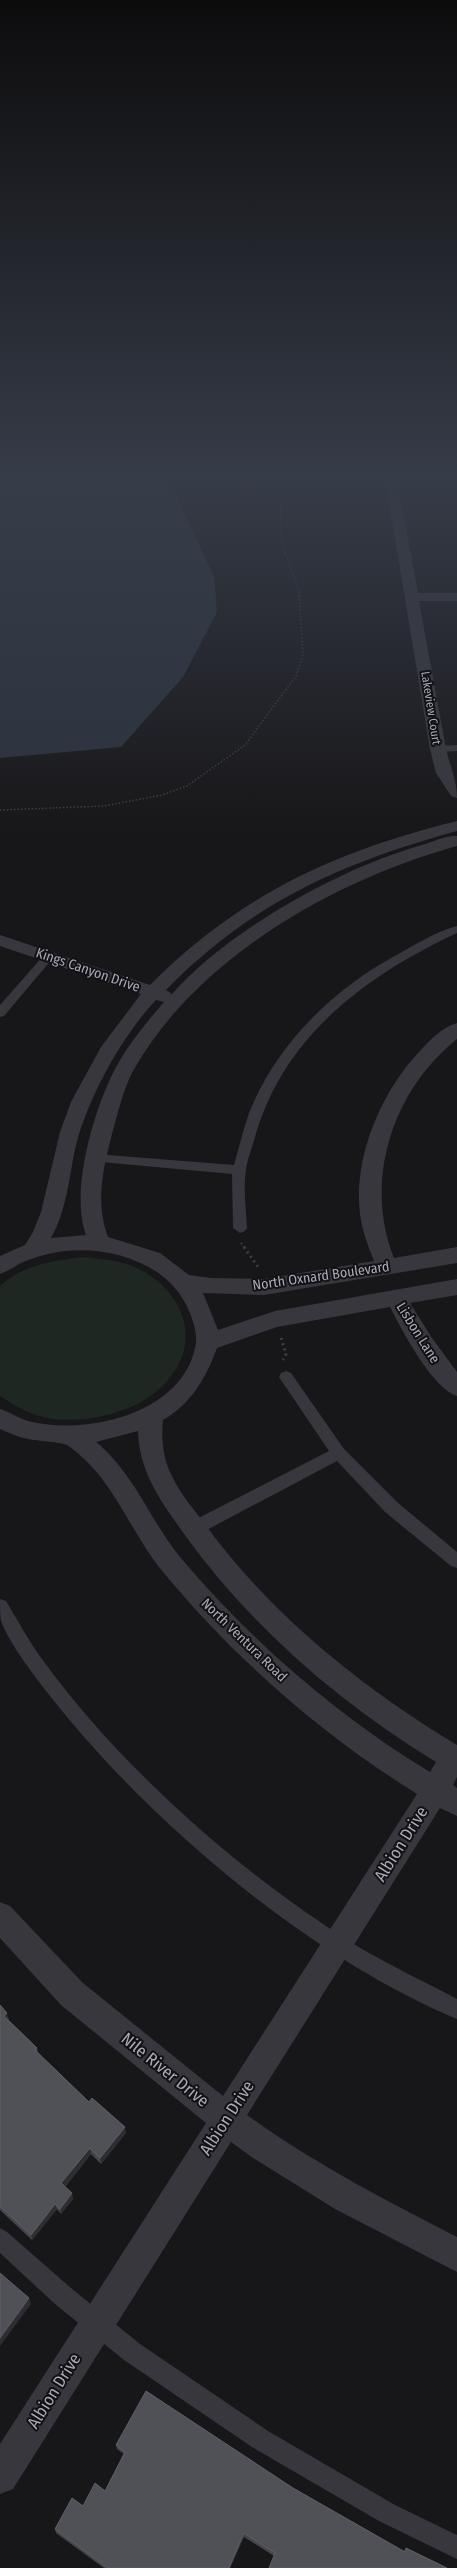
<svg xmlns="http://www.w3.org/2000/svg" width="457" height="2568" viewBox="0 0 457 2568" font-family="'Fira Sans Condensed',sans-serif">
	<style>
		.green { fill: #1e2721 }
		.water { fill: #2c323d }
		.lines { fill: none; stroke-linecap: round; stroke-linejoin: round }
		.path-far2 { stroke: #3d3e45; stroke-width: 1.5; stroke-dasharray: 1.5 2; stroke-linecap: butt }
		.path-far1 { stroke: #3d3e45; stroke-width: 2; stroke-dasharray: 1.5 2.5; stroke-linecap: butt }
		.path { stroke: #3d3e45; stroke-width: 3; stroke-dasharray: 2 3.5; stroke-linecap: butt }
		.lane { fill: #38373e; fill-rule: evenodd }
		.street { fill: #38373e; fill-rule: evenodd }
		.wall { fill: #45464b }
		.shaded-wall { fill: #2e2e32 }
		.building { fill: #505057; stroke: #5e5e66 }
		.labels { text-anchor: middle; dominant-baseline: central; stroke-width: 4; stroke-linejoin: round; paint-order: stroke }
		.far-street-label { font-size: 12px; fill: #a8aab9; stroke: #121113 }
		.street-label { font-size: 14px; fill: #a8aab9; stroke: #121113 }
		.near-street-label { font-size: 17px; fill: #a8aab9; stroke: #121113 }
	</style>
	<rect width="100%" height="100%" fill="#171618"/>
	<path class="green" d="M84,1257c18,2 36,3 53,11 34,16 60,53 44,91 -20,48 -82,65 -129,60 -19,-3 -36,-12 -52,-23v-110c22,-21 55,-26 84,-29z"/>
	<path class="water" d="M0,478h168l46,99 3,35 -34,65 -62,70 -121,11z"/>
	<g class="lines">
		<path class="path-far2" d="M0,810l104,-4 58,-11 25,-9 58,-41 51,-69 7,-21 -4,-64 -19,-54 1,-33 -3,-10 -13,-16"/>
		<path class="path-far1" d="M241,1243l4,5"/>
		<path class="path" d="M244,1247l14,20
			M281,1338l5,16 -3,6"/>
		<path class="lane" d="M457,745v6l-19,1 -5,-3 5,-3z
			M457,926v7c-92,43 -176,105 -203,208 -3,9 -7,20 -8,29 -3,19 0,39 1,58l-2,3 -5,2 -7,-5 -1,-54 -142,-13 -2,-3 7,-4 139,11c5,-17 9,-35 15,-52 28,-70 85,-125 151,-160 18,-10 37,-22 57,-27z
			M49,953l4,1v4l-49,58 -4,1v-12l45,-51z
			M286,1371l5,2 53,76 53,53 60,50v16l-6,-2 -66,-54 -48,-51 -138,73 -6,2 -6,-2 -2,-5 2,-5 142,-73 -50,-74 2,-4z
			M0,1599l6,2c13,21 24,43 39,62 78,107 199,213 312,283 32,19 66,35 100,53v20c-147,-61 -305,-195 -403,-318 -17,-22 -43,-54 -53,-80 -1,-6 -1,-16 -1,-22z
			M0,2228l7,4 64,56 69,56 128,87 127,74 62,30v24l-78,-38 -127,-74 -128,-87 -69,-56 -55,-51z"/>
		<path class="street" d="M385,478h12l21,115h39v8h-38l27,148c4,17 11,31 11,49l-6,-2 -15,-23 -6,-24z
			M457,821v10c-116,32 -206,72 -291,159l6,4c55,-63 170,-127 250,-149 10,-3 24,-10 35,-9v10c-122,34 -260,111 -324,225 -10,19 -15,42 -21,63 -9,35 -17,68 -4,103l52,16 29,22 22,3 53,1 110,-18c-6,-15 -12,-31 -14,-47 -7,-56 21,-122 59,-162 10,-11 23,-25 38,-29v16c-64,51 -94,141 -63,219l63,-11v16l-193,32 -61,-2 15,37 57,-19 182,-32v16l-47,8 22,35 25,34v24c-25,-8 -55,-66 -67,-89l-113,20 -60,21c-11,30 -26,56 -54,72 -2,20 0,40 10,58 7,16 21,31 31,45 66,91 157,164 253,222v32l-4,8 4,3v28l-17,-8 -193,307c66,48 138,85 210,122v35l-122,-63 -82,-51 -22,-16 -218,347 -13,5v-50l206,-321 -145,-118 -61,-67v-36l10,4 73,77 140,113 194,-302c-95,-59 -183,-136 -254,-222 -34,-41 -50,-96 -96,-127 -6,-3 -30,-4 -39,-6 -10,-2 -19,-6 -28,-10v-20c10,3 18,9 28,12 58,15 157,-7 168,-78 1,-11 -3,-23 -7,-32 -19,-47 -77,-65 -124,-60 -16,2 -30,6 -44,12 -7,4 -13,8 -21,11v-18l25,-11 8,-13 8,-20 19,-80 11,-30 30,-55 40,-53 -141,-48v-11l150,50c89,-90 186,-134 307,-164zM156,1000l8,2c-19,22 -38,45 -51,71 -20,40 -43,119 -27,162l-35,3c16,-28 18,-62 25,-93 12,-47 47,-111 80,-145zM138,1431c1,40 22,69 44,100 67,94 156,171 254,231l-6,10c-93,-56 -180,-132 -250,-215 -30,-37 -46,-84 -84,-115z"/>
	</g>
	<path class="wall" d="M0,2005l9,15h-1l29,28 1,5 51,49 37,31 -25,31 -10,-10 -26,33 8,12 -12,15 -4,-5 -25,31 -32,-30z
		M116,2445l177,43 111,63 2,-3 41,20 -173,-12 -30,-19 -14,31h-126l-48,-35 -1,-4 28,-23 22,-15 19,-37 -7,-5z"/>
	<path class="shaded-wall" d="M7,2013l2,7 -4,3 -1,-7z
		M125,2127l1,6 -25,31 -1,-6z
		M90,2148l1,6 -28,35 -2,-6z
		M72,2193l1,6 -12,15 -1,-5z
		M55,2204l2,5 -25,31 -1,-5z
		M29,2298l2,6 -31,42v-8z
		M244,2533v4l-14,31h-1z"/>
	<path class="building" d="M0,2005l7,8 -3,3 33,32 -2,2 54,52 3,-4 33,29 -25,31 -10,-10 -29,35 11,10 -12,16 -5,-5 -24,31 -31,-29z
		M0,2273l29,25 -29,40z
		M146,2391l147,97 112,64 1,-4 41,20h-178l6,-15 -31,-20 -15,35h-121l-53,-39 17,-31 11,8 12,-23 10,8 20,-39 -9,-7z"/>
	<linearGradient id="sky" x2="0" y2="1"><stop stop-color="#0d0c0d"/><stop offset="0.57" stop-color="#363c48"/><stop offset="1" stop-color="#363c48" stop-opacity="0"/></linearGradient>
	<rect width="457" height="837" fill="url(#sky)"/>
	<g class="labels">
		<g class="far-street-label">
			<text transform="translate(431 708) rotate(81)">Lakeview Court</text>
		</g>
		<g class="street-label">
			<text transform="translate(88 970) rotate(19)">Kings Canyon Drive</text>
			<text transform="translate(321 1276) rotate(-8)">North Oxnard Boulevard</text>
			<text transform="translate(418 1333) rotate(58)">Lisbon Lane</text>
			<text transform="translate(244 1640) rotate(44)">North Ventura Road</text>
		</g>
		<g class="near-street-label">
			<text transform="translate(401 1844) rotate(-58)">Albion Drive</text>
			<text transform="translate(165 2070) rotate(39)">Nile River Drive</text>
			<text transform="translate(227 2118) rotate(-57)">Albion Drive</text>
			<text transform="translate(54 2391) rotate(-58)">Albion Drive</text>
		</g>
	</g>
</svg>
